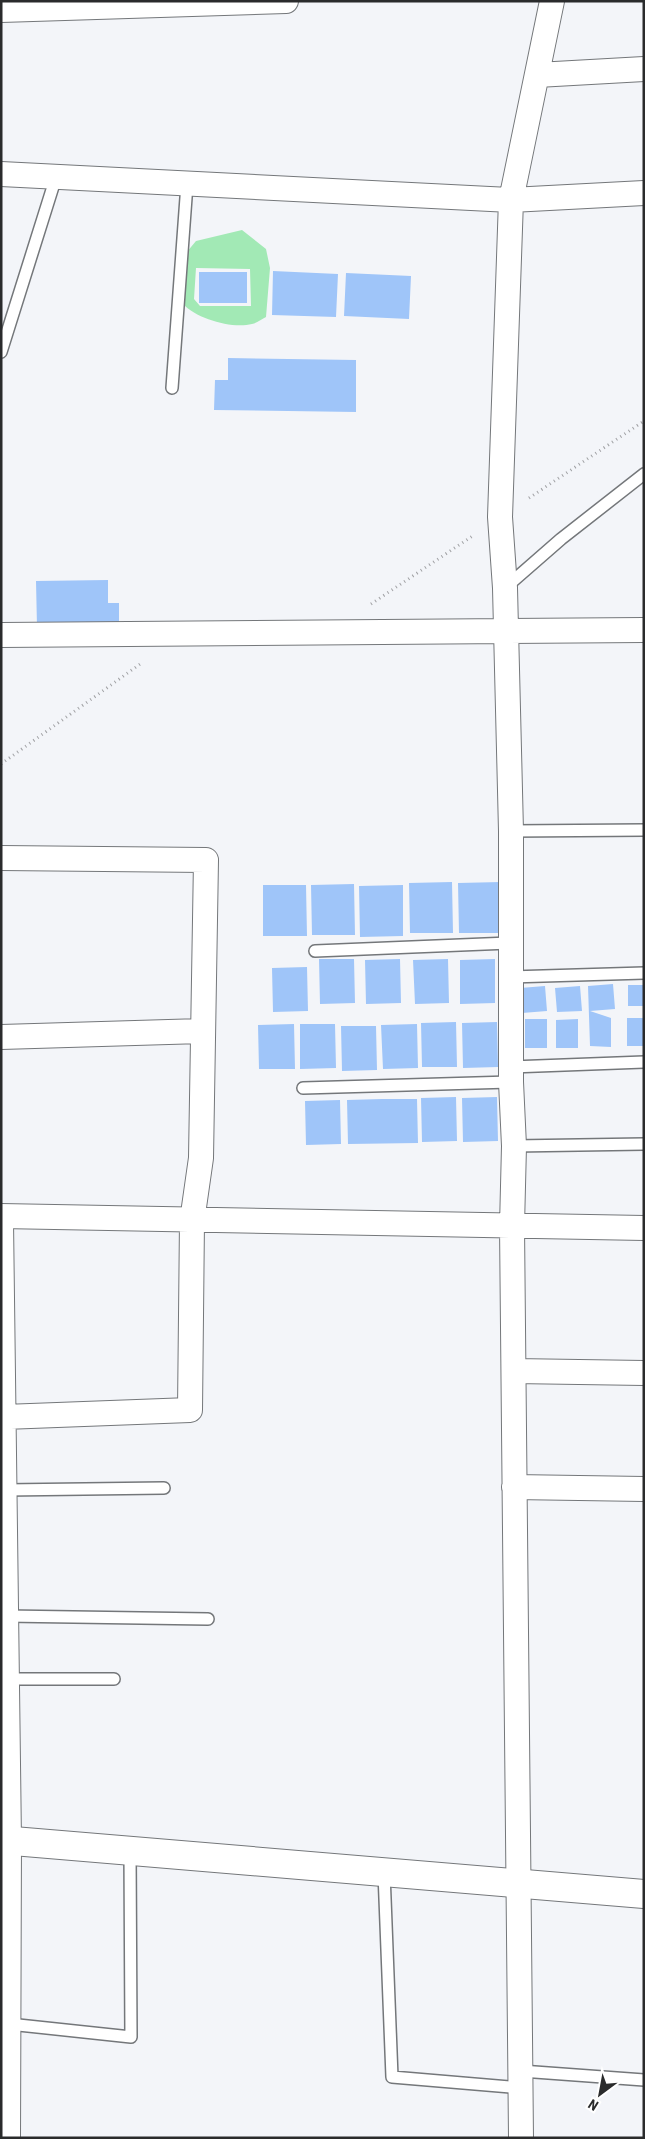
<svg xmlns="http://www.w3.org/2000/svg" width="645" height="2139" viewBox="0 0 645 2139" font-family="'Roboto Condensed',sans-serif">
	<style>
		.green { fill: #a2e9b5; fill-rule: evenodd }
		.building { fill: #9fc5f9 }
		.lines { fill: none; stroke-linecap: round; stroke-linejoin: round }
		.lane-casing { stroke: #74777a; stroke-width: 14 }
		.street-casing { stroke: #74777a; stroke-width: 26 }
		.secondary-casing { stroke: #74777a; stroke-width: 30 }
		.path { stroke: #a0a1a4; stroke-width: 3; stroke-dasharray: 1 4; stroke-linecap: butt }
		.lane { stroke: #fff; stroke-width: 11 }
		.street { stroke: #fff; stroke-width: 24 }
		.secondary { stroke: #fff; stroke-width: 28 }
	</style>
	<rect width="100%" height="100%" fill="#f3f5f9"/>
	<path class="green" d="M242,230l24,19 4,19 -4,49c-4,2 -9,6 -14,7 -20,5 -55,-5 -69,-20l3,-51 10,-12zM196,268l54,1 1,37h-51l-6,-7z"/>
	<path class="building" d="M273,271l65,3 -2,43 -64,-2z
		M199,272h48v31h-48z
		M346,273l65,3 -2,43 -65,-3z
		M228,358l128,2v52l-142,-2 1,-30h13z
		M108,580v23h11v22l-82,2 -1,-46z
		M452,882l1,51h-43l-1,-50z
		M501,882l1,51h-43l-1,-50z
		M354,884l1,51h-43l-1,-50z
		M263,885h43l1,51h-44z
		M403,885v51l-43,1 -1,-51z
		M319,959h35l1,44 -35,1z
		M400,959l1,44 -35,1 -1,-44z
		M448,959l1,44 -34,1 -2,-44z
		M495,959v44l-35,1v-44z
		M307,967l1,44 -35,1 -1,-44z
		M613,984l2,25 -25,2 21,7v29l-21,-1 -2,-60z
		M628,985h16v21h-16z
		M545,986l2,25 -25,2 -2,-25z
		M580,986l2,25 -25,1 -2,-24z
		M627,1018h17v28h-17z
		M525,1019h22v29h-22z
		M578,1019v29h-22v-28z
		M456,1022l1,45h-35l-1,-44z
		M497,1022l1,45 -35,1 -1,-45z
		M294,1024l1,45h-36l-1,-44z
		M300,1024h35l1,44 -36,1z
		M417,1024l1,44 -35,1 -2,-44z
		M341,1026h35l1,44 -35,1z
		M456,1097l1,44 -35,1 -1,-44z
		M497,1097l1,44 -35,1 -1,-44z
		M382,1099h35l1,44 -70,1 -1,-44z
		M340,1100l1,44 -35,1 -1,-44z"/>
	<g class="lines">
		<g class="lane-casing">
			<path id="lane" d="M1,352l55,-175
				M172,388l15,-204
				M506,587l55,-48 83,-65
				M511,831l133,-1
				M315,951l194,-8
				M510,977l134,-4
				M511,1067l133,-5
				M303,1088l208,-6
				M514,1146l130,-2
				M5,1490l159,-2
				M6,1616l202,3
				M7,1679h107
				M384,1873l8,204 129,11
				M9,2024l122,13 -1,-186
				M521,2071l123,9"/>
		</g>
		<g class="street-casing">
			<path id="street" d="M1,10l285,-9
				M537,75l107,-6
				M1,174l510,26 133,-7
				M1,635l643,-5
				M1,858l205,2 -5,298 -9,63 -2,189 -186,7
				M1,1037l201,-6
				M1,1216l643,12
				M1,1221l8,620 -1,297
				M514,1371l130,2
				M514,1487l130,2
				M521,2138l-9,-912 2,-80 -3,-64v-251l-6,-243 -5,-71 11,-317 41,-199"/>
		</g>
		<g class="secondary-casing">
			<path id="secondary" d="M1,1840l643,54"/>
		</g>
		<path class="path" d="M529,498l115,-77
			M371,604l103,-69
			M1,764l142,-102"/>
		<use href="#lane" class="lane"/>
		<use href="#street" class="street"/>
		<use href="#secondary" class="secondary"/>
	</g>
	<rect width="645" height="2139" fill="none" stroke="#2a2b2c" stroke-width="5"/>
	<g transform="translate(600 2094) rotate(212)" stroke="#ffffff" stroke-width="4" paint-order="stroke">
	<path d="M0-4L9 19L0 12L-9 19Z" fill="#2a2b2c"/>
	<text y="-8" font-size="14" font-weight="bold" text-anchor="middle" fill="#2a2b2c">N</text>
	</g>
</svg>
